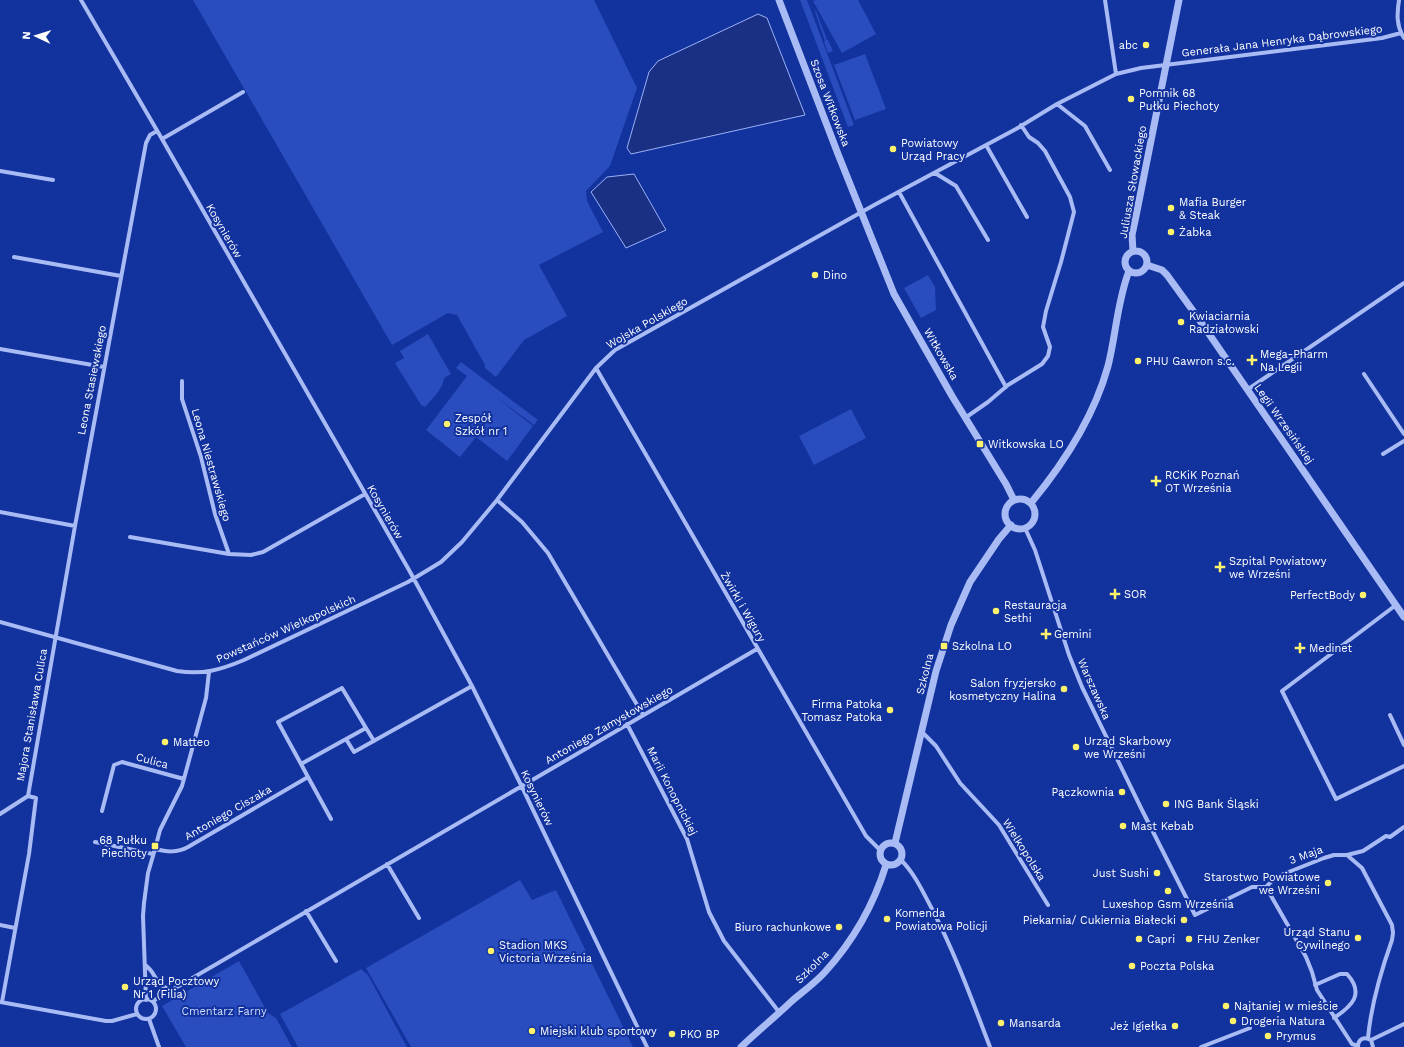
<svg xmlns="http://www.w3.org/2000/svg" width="1404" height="1047" viewBox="0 0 1404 1047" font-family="'Work Sans',sans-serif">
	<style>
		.green { fill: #294cbe }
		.water { fill: #193084; stroke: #9bb2f7 }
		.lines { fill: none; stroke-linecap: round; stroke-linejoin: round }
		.minor { stroke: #a9bbf4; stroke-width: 4 }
		.tertiary { stroke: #a9bbf4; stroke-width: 7 }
		.poi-dot { fill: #fff36c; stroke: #12329e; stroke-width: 1.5 }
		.labels { text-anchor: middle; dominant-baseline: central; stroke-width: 4; stroke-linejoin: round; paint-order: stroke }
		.street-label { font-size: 11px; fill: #fff; stroke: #12329e }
		.poi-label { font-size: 11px; fill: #fff; stroke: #12329e; text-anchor: start }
		.park-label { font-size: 11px; fill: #d1dcfe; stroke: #12329e }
	</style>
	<rect width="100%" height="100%" fill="#12329e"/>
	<path class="green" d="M193,0h401l43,88 -27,78 -24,25 1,10 16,31 -64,33 28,51 -43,24 -28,37 -11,-9v-3l-28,-50 -9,-2 -56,32z
		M800,0h7l47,125 -6,2z
		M816,0h42l18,34 -34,19 -29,-52z
		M816,11l11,29h1l5,11 -5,2 -4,-11 1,-1 -10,-29z
		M865,54l21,55 -31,11 -21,-55z
		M928,275l7,12 1,23 -15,8 -17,-30z
		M428,334l23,40 -7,4c0,9 -11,20 -17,27l-2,2 -4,-2 -26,-42 9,-5 -4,-7z
		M461,362l77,58 -4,5 -38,-28 37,29 -26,35 -31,-24 -16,20 -34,-27 41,-54 -11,-8z
		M851,409l15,29 -52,27 -15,-29z
		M520,880l12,20 24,-10 77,157h-222l-45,-79z
		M239,961l29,52 8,5 16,29h-106l-24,-41z
		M361,969l7,6 39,72h-109l-18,-33z"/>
	<path class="water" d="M758,14l9,4 38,97 -174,39 -4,-6 22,-76 9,-11z
		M634,174l32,56 -40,18 -35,-56 16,-15z"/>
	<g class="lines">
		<path class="minor" d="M81,0l81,139 247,431 63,116 50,101 125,260
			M1105,0l11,74
			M1399,0c-2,13 -3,26 5,38
			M1057,104l28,22 25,44
			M162,139l81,-47
			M986,145l41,72
			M0,171l53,9
			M935,173l21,13 32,54
			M899,192l107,195
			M14,257l107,19
			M0,349l104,18
			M596,368l270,468 14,14
			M1364,374l40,60
			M182,381v18l19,58 14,57 14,40
			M1247,390l157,-107
			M965,418l23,-16 20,-17 34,-21 6,-8 2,-9 -7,-20 3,-16 15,-49 13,-50 -4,-15 -25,-46 -7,-8 -9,-6 -8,-12
			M1383,454l21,-13
			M497,500l25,22 26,31 95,162
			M0,512l75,14
			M1025,528l10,22 34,105 13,32 60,123 53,105 57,-28h14
			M130,537l99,17 22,1 12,-3 102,-58
			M1396,605l-114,86 54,108 68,-33
			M0,622l177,49c26,4 43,-1 67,-11l164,-78 33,-20 21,-20 35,-42 99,-132 19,-18 261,-146 140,-75 41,-25 59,-30 25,-6 241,-30 19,-5
			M1390,715l14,30
			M627,724l60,115 22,73 15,29 55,71
			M922,732l14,14 24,37 39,42 49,80
			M346,739l8,13 118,-66
			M301,764l-23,-42 64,-34 24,40
			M308,777l23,42
			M102,811l12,-46 8,-3 62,17
			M0,814l28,-18 47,-270 71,-383 4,-8 7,-4
			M95,842l58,12
			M155,849c12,3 22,4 33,-2l120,-70 -7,-13 65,-36 8,13
			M1347,855l15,13 30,57 1,8 -1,7c-11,31 -21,65 -24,98
			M901,860c14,14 22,32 31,49 23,44 40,91 58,138
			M387,864l32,54
			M1266,887l40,70 6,15 5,18 35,54 6,2
			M1266,887l10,-10 48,-19 10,-3h13l16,-4 23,-15 4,1 14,-10
			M306,911l30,50
			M0,925l15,3
			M145,965c13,9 7,18 27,26
			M1315,985l25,-11h7c18,20 5,32 -13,44
			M136 1009a10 10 0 1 1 20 0a10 10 0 1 1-20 0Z
			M146,1000l-3,-84 1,-13 4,-30 7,-24 5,-19 22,-44 24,-88 3,-26
			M153,1001l604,-352
			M0,1002l106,19h6l25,-7
			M2,1002l27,-148 7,-56 -8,-2
			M149,1019l10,28
			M1371,1040l33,-16
			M1201,1047l49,-19
			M1358,1047c0,-8 6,-11 13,-7l2,7"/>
		<path class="tertiary" d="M779,0l59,154 56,140 58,102 54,88 8,16
			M1125 262a11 11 0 1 1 22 0a11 11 0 1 1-22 0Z
			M1133,251l-1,-16 4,-19 43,-216
			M1147,265l15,5 5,5 29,40 208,302
			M1005 514a15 15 0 1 1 30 0a15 15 0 1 1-30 0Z
			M1031,503c33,-40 63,-86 77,-137 8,-31 9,-64 21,-95
			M880 854a11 11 0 1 1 22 0a11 11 0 1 1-22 0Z
			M895,843l41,-172 15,-46 19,-43 29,-43 12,-14
			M741,1047c17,-16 35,-31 52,-47 11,-9 23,-18 32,-28 28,-31 49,-68 61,-107"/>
	</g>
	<g class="poi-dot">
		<circle cx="1146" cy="45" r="4"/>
		<circle cx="1131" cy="99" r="4"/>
		<circle cx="893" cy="149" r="4"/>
		<circle cx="1171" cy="208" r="4"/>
		<circle cx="1171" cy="232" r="4"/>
		<circle cx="815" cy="275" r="4"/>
		<circle cx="1181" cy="322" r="4"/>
		<path d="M1250 354h4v4h4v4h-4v4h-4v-4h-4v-4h4z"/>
		<circle cx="1138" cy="361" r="4"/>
		<circle cx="447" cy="424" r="4"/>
		<rect x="976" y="440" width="8" height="8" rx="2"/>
		<path d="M1154 475h4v4h4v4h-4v4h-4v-4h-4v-4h4z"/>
		<path d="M1218 561h4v4h4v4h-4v4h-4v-4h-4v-4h4z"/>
		<path d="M1113 588h4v4h4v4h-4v4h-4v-4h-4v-4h4z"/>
		<circle cx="1363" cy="595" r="4"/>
		<circle cx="996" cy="611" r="4"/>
		<path d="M1044 628h4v4h4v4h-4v4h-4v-4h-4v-4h4z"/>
		<rect x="940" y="642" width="8" height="8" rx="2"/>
		<path d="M1298 642h4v4h4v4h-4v4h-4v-4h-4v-4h4z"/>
		<circle cx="1064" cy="689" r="4"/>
		<circle cx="890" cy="710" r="4"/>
		<circle cx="165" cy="742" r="4"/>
		<circle cx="1076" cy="747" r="4"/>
		<circle cx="1122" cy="792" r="4"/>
		<circle cx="1166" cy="804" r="4"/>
		<circle cx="1123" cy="826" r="4"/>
		<rect x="151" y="842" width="8" height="8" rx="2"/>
		<circle cx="1157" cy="873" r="4"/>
		<circle cx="1328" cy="883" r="4"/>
		<circle cx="1168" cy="891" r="4"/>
		<circle cx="887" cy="919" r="4"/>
		<circle cx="1184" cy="920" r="4"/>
		<circle cx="839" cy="927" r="4"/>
		<circle cx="1358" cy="938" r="4"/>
		<circle cx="1139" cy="939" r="4"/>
		<circle cx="1189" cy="939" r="4"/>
		<circle cx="491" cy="951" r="4"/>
		<circle cx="1132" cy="966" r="4"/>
		<circle cx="125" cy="987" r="4"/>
		<circle cx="1226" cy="1006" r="4"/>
		<circle cx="1233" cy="1021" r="4"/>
		<circle cx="1001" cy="1023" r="4"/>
		<circle cx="1175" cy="1026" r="4"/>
		<circle cx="532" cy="1031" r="4"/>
		<circle cx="672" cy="1034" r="4"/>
		<circle cx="1268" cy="1036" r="4"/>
	</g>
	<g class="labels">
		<g class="street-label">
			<text transform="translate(1282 41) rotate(-7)">Generała Jana Henryka Dąbrowskiego</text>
			<text transform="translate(830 103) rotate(69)">Szosa Witkowska</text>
			<text transform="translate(1133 182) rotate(-80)">Juliusza Słowackiego</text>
			<text transform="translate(224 231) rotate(60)">Kosynierów</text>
			<text transform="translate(647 323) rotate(-30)">Wojska Polskiego</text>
			<text transform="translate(941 354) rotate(60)">Witkowska</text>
			<text transform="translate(92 380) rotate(-79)">Leona Stasiewskiego</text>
			<text transform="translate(1284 424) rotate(55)">Legii Wrzesińskiej</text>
			<text transform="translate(211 465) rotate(74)">Leona Niestrawskiego</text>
			<text transform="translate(385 512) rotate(60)">Kosynierów</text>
			<text transform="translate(743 607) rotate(60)">Żwirki i Wigury</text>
			<text transform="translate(286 629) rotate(-24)">Powstańców Wielkopolskich</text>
			<text transform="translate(925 674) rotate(-76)">Szkolna</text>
			<text transform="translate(1094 689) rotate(66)">Warszawska</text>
			<text transform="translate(32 715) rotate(-80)">Majora Stanisława Culica</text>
			<text transform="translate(609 725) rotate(-30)">Antoniego Zamysłowskiego</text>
			<text transform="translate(152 761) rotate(15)">Culica</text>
			<text transform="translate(672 791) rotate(63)">Marii Konopnickiej</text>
			<text transform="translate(537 798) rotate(64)">Kosynierów</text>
			<text transform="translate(228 813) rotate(-30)">Antoniego Ciszaka</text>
			<text transform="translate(1024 850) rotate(58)">Wielkopolska</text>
			<text transform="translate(1306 855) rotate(-20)">3 Maja</text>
			<text transform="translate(812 967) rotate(-45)">Szkolna</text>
		</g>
		<g class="poi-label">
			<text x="1138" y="45" text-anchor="end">abc</text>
			<text x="1139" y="93">Pomnik 68<tspan x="1139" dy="13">Pułku Piechoty</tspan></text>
			<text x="901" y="143">Powiatowy<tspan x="901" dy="13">Urząd Pracy</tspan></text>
			<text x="1179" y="202">Mafia Burger<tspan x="1179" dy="13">&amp; Steak</tspan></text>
			<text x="1179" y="232">Żabka</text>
			<text x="823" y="275">Dino</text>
			<text x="1189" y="316">Kwiaciarnia<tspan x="1189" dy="13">Radziałowski</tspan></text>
			<text x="1260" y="354">Mega-Pharm<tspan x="1260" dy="13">Na Legii</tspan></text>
			<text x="1146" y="361">PHU Gawron s.c.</text>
			<text x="455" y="418">Zespół<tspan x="455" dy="13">Szkół nr 1</tspan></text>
			<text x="988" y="444">Witkowska LO</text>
			<text x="1165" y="475">RCKiK Poznań<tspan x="1165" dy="13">OT Września</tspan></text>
			<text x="1229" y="561">Szpital Powiatowy<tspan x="1229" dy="13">we Wrześni</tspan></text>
			<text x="1124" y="594">SOR</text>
			<text x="1355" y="595" text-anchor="end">PerfectBody</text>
			<text x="1004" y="605">Restauracja<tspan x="1004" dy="13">Sethi</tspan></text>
			<text x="1054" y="634">Gemini</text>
			<text x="952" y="646">Szkolna LO</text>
			<text x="1309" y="648">Medinet</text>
			<text x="1056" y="683" text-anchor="end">Salon fryzjersko<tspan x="1056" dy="13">kosmetyczny Halina</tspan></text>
			<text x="882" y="704" text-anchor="end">Firma Patoka<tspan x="882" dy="13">Tomasz Patoka</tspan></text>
			<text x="1084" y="741">Urząd Skarbowy<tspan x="1084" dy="13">we Wrześni</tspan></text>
			<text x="173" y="742">Matteo</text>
			<text x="1114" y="792" text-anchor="end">Pączkownia</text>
			<text x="1174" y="804">ING Bank Śląski</text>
			<text x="1131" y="826">Mast Kebab</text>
			<text x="147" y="840" text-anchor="end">68 Pułku<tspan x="147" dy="13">Piechoty</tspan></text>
			<text x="1149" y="873" text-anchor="end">Just Sushi</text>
			<text x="1320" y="877" text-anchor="end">Starostwo Powiatowe<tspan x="1320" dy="13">we Wrześni</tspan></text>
			<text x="1168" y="904" text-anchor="middle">Luxeshop Gsm Września</text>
			<text x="895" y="913">Komenda<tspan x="895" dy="13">Powiatowa Policji</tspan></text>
			<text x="1176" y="920" text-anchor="end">Piekarnia/ Cukiernia Białecki</text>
			<text x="831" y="927" text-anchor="end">Biuro rachunkowe</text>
			<text x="1350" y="932" text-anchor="end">Urząd Stanu<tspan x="1350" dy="13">Cywilnego</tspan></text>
			<text x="1147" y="939">Capri</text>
			<text x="1197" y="939">FHU Zenker</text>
			<text x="499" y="945">Stadion MKS<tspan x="499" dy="13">Victoria Września</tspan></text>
			<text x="1140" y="966">Poczta Polska</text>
			<text x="133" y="981">Urząd Pocztowy<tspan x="133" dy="13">Nr 1 (Filia)</tspan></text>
			<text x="1234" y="1006">Najtaniej w mieście</text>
			<text x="1241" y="1021">Drogeria Natura</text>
			<text x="1009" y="1023">Mansarda</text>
			<text x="1167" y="1026" text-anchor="end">Jeż Igiełka</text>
			<text x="540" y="1031">Miejski klub sportowy</text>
			<text x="680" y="1034">PKO BP</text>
			<text x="1276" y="1036">Prymus</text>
		</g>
		<g class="park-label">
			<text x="224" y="1011">Cmentarz Farny</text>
		</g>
	</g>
	<g transform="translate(36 36) rotate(274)" stroke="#12329e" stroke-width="3" paint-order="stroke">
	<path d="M0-3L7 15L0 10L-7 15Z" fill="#ffffff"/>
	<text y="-6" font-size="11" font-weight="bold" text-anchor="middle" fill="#ffffff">N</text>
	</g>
</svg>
